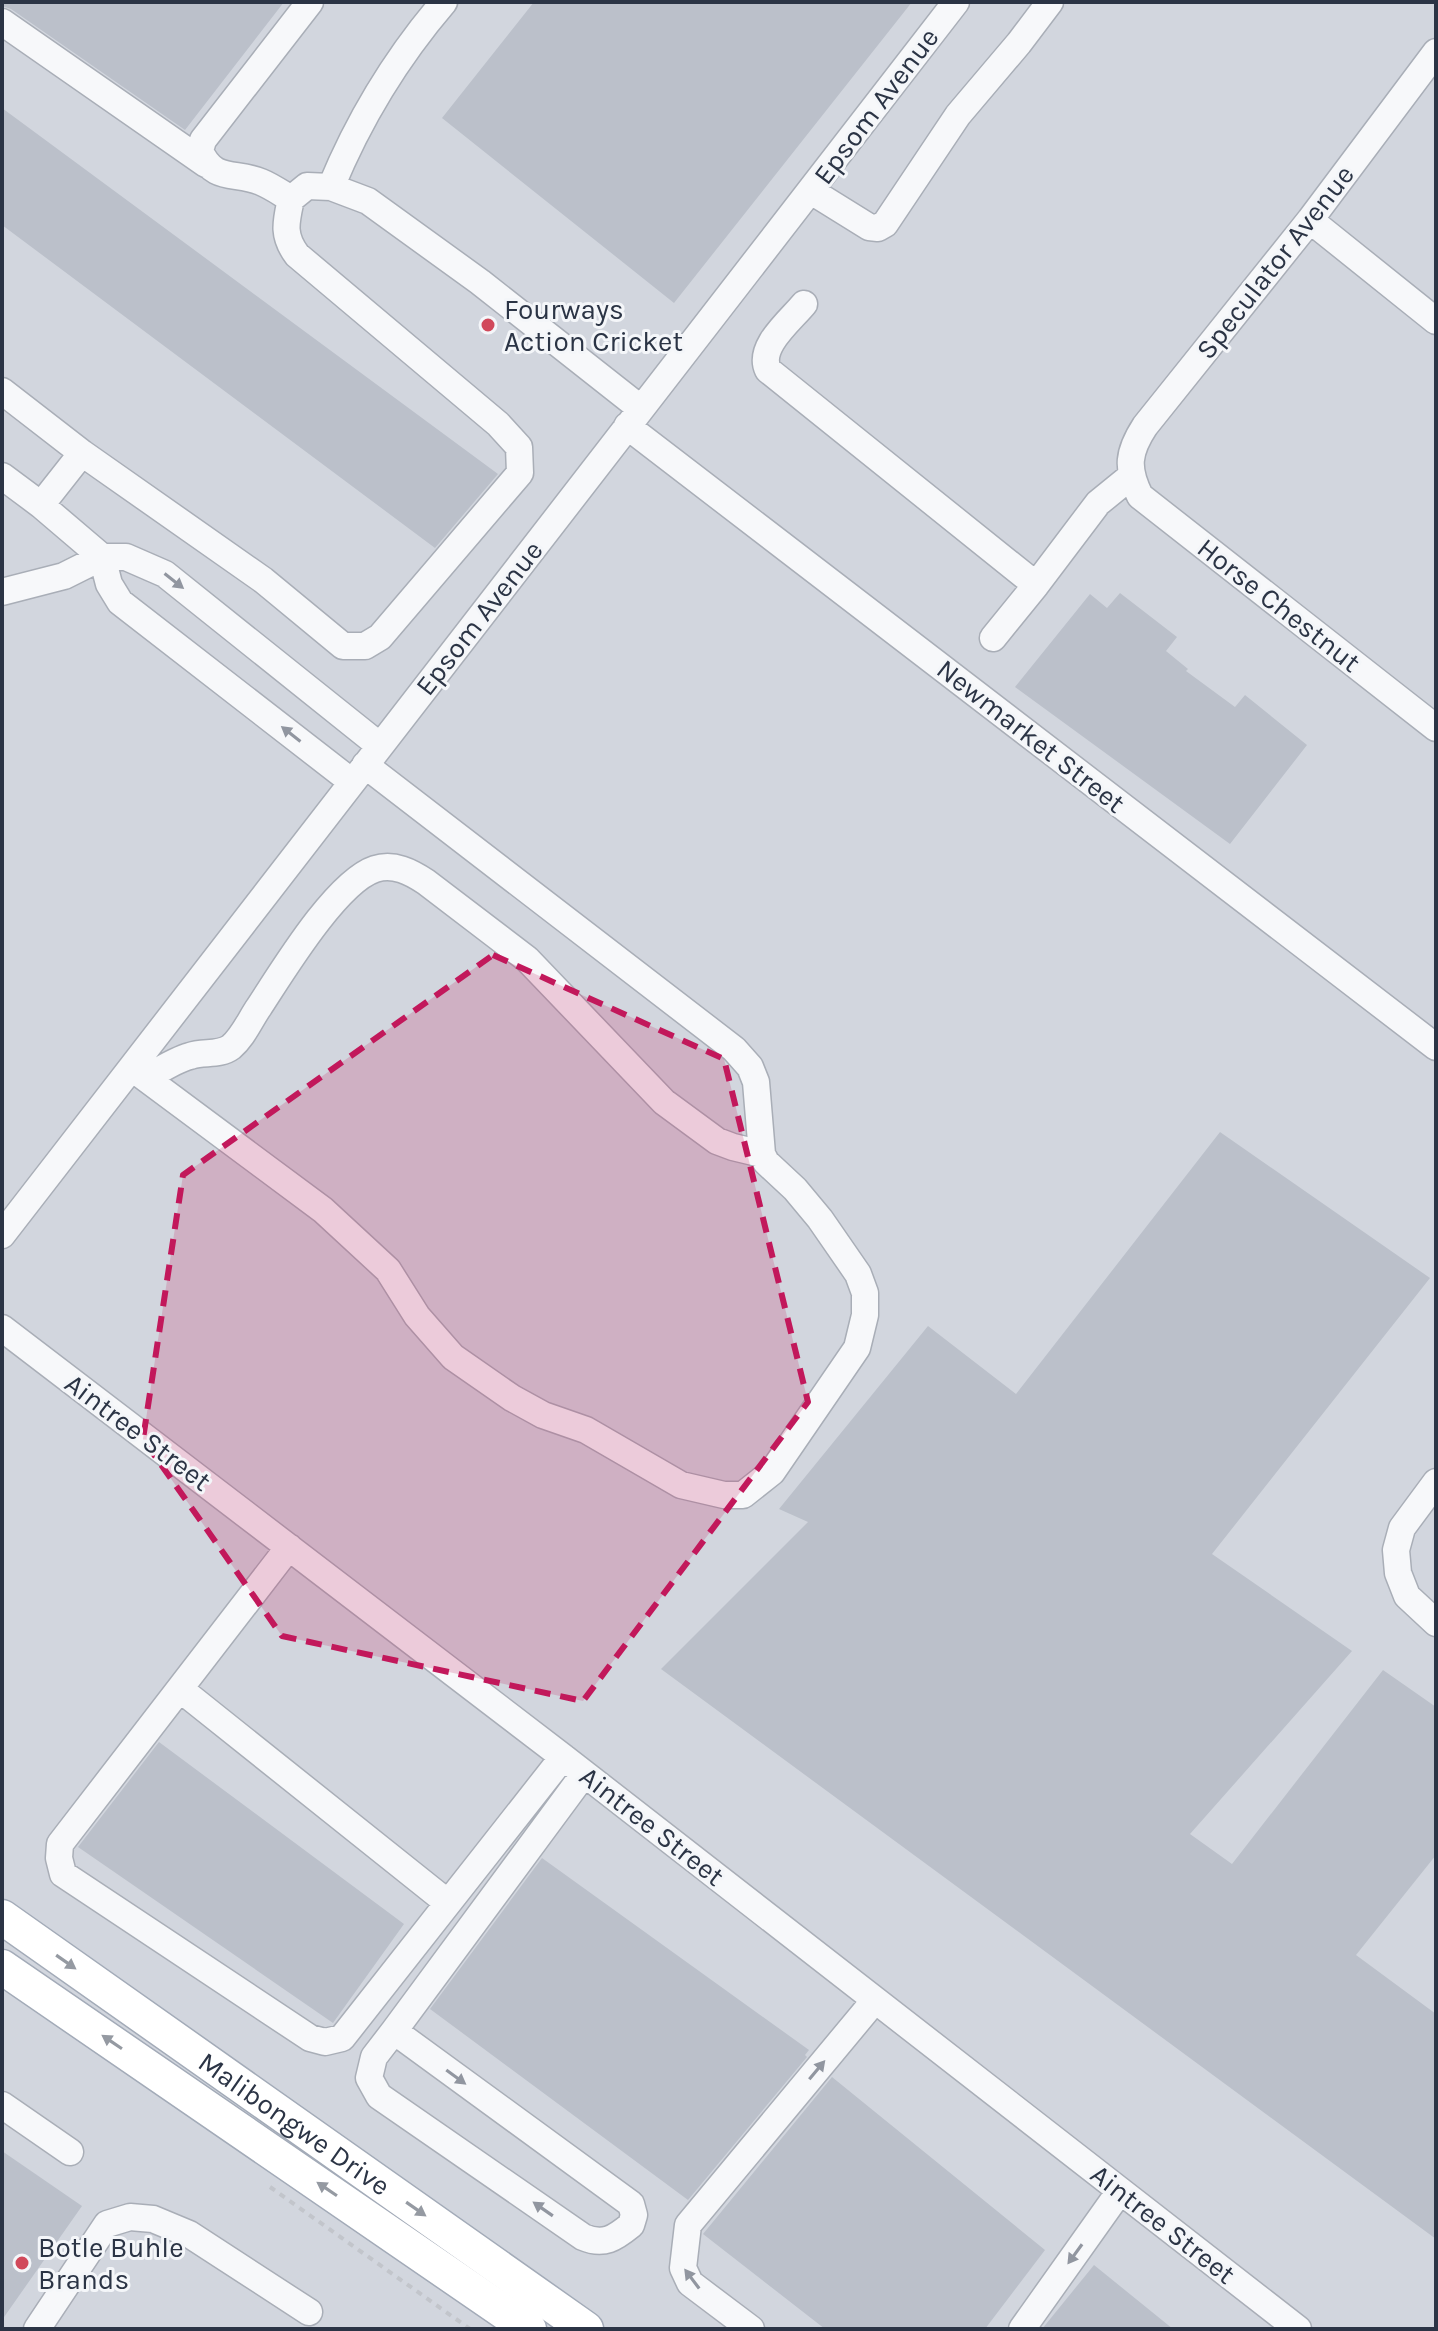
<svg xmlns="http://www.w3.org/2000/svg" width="1438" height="2331" viewBox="0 0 1438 2331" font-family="Karla,sans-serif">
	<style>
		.built { fill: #d2d6de }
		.building { fill: #bbc0ca }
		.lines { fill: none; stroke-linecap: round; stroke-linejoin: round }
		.minor-casing { stroke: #a9aeb7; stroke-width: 29 }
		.major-casing { stroke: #a3abb8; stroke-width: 37 }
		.path { stroke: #c2c5cb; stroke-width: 4; stroke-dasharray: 6 6; stroke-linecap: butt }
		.minor { stroke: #f7f8fa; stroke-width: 26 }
		.major { stroke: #fff; stroke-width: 34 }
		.oneway { fill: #9196a0 }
		.oneway2 { fill: #959aa2 }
		.marked { fill: #c2185b; fill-opacity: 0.2; stroke: #c2185b; stroke-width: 6; stroke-dasharray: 16 10; stroke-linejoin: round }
		.poi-dot { fill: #d1495b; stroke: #f4f6f9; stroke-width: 3 }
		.labels { text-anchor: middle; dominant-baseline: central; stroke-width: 6; stroke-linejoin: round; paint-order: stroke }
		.street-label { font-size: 28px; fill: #2b3445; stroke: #f4f6f9 }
		.poi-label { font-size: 28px; fill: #2b3445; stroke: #f4f6f9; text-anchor: start }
	</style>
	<rect width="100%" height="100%" fill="#e4e7ec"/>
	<path class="built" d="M2,2h1434v2327h-1434z"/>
	<path class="building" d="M2,2h282l-99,128 -174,-121 -9,-3z
		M534,2h378l-238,301 -232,-185z
		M2,108l496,366 -63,74 -433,-323z
		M1120,593l57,44 -11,14 22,18 -2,2 49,36 10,-12 62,50 -77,99 -215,-157 75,-93 17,14z
		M1220,1132l210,146 -218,276 140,97 -162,183 42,30 151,-194 53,37v148l-80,100 80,59v225l-775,-570 147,-147 -29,-13 149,-183 88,68z
		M159,1742l245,182 -71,99 -255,-176z
		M542,1858l267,192 -4,5 2,2 -119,143 -258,-191z
		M832,2077l213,173 -60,79h-160l-122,-95z
		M2,2151l80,55 -80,114z
		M1094,2265l79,64h-131z"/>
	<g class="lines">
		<g class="minor-casing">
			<path id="minor" d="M310,2l-107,138 -3,11c14,32 35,20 61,31 10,4 20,11 30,17l16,-13 24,1 37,14 112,81 160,126
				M2,22l204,142
				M1436,52l-126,168 -165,206c-17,26 -19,42 -5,70l296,232
				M331,187c28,-68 65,-129 113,-185
				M811,191l58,36 9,1 7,-4 73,-109 61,-72 31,-41
				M1310,220l126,101
				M804,304c-14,17 -47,43 -36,66l268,215 62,-82 32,-26
				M2,391l80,62 -41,52 61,52 7,27 11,18 232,180
				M627,426l809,621
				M82,453l181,127 80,66h22l15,-9 140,-164 -1,-26 -21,-23 -201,-169c-15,-20 -11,-33 -6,-56
				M2,476l39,29
				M2,592l62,-16 38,-19h24l39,17 215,172
				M993,638l43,-53
				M132,1068l191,142 65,60 29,46 36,41 59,41 31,17 43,15 95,55 43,10h19l29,-23 85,-124 8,-33v-22l-7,-19 -38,-55 -25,-30 -29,-27 -4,-8 -6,-72 -6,-15 -16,-18 -369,-284
				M146,1078c14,-8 29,-18 44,-22 13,-5 29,0 41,-9 12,-10 19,-27 28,-40 23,-35 77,-125 116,-138 19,-6 36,3 51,13l101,77 137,143 53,39 16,6 29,7
				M2,1235l954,-1233
				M2,1328l561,429 735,572
				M1436,1482l-34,46 -6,22 2,23 9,23 29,27
				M289,1547l-229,297 -1,14 4,16 247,164 15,4 17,-4 221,-281
				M180,1689l268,214
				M394,2031l237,173 3,11 -3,10c-16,13 -27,21 -48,12l-204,-141 -10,-18 5,-21 20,-26 190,-257
				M2,2105l68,47
				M37,2329l70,-105 23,-7 23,2 36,15 120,78
				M751,2329l-61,-46 -7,-15 5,-43 187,-225
				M1022,2329l98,-138"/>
		</g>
		<g class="major-casing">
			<g id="major">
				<path id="s1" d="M2,1917l584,412"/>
				<path d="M2,1967l527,362"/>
			</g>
		</g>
		<path class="path" d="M270,2187l200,142"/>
		<use href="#minor" class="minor"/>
		<use href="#major" class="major"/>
	</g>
	<defs><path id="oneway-solid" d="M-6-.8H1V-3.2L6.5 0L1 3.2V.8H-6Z" transform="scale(2)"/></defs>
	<g class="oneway">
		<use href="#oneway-solid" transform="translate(174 581) rotate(38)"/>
		<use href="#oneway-solid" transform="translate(291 734) rotate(-142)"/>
		<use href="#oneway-solid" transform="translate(817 2070) rotate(-50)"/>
		<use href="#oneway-solid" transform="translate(456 2077) rotate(36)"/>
		<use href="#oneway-solid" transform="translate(543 2209) rotate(-145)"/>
		<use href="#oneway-solid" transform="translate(1075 2254) rotate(126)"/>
		<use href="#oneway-solid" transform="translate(692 2279) rotate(-127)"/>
	</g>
	<g class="oneway2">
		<use href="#oneway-solid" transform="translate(66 1962) rotate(35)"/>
		<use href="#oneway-solid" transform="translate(112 2042) rotate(-146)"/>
		<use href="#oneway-solid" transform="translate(327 2189) rotate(-146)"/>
		<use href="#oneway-solid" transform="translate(416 2209) rotate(35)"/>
	</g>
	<path class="marked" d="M493,955l231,104 84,343 -225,299 -301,-65 -139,-197 40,-264z"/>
	<g class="poi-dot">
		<circle cx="488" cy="325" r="8"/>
		<circle cx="22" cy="2263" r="8"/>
	</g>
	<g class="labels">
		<g class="street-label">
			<text transform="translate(876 106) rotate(-53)">Epsom Avenue</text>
			<text transform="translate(1275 262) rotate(-52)">Speculator Avenue</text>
			<text transform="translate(1279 605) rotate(38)">Horse Chestnut</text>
			<text transform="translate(479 618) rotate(-52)">Epsom Avenue</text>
			<text transform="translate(1031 736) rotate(38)">Newmarket Street</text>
			<text transform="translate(138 1432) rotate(37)">Aintree Street</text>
			<text transform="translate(652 1826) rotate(38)">Aintree Street</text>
			<text stroke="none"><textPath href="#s1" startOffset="358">Malibongwe Drive</textPath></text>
			<text transform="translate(1163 2224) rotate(38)">Aintree Street</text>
		</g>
		<g class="poi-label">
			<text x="504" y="309">Fourways<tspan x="504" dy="32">Action Cricket</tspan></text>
			<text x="38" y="2247">Botle Buhle<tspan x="38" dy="32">Brands</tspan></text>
		</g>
	</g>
	<rect width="1438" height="2331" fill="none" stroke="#2b3445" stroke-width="8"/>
</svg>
